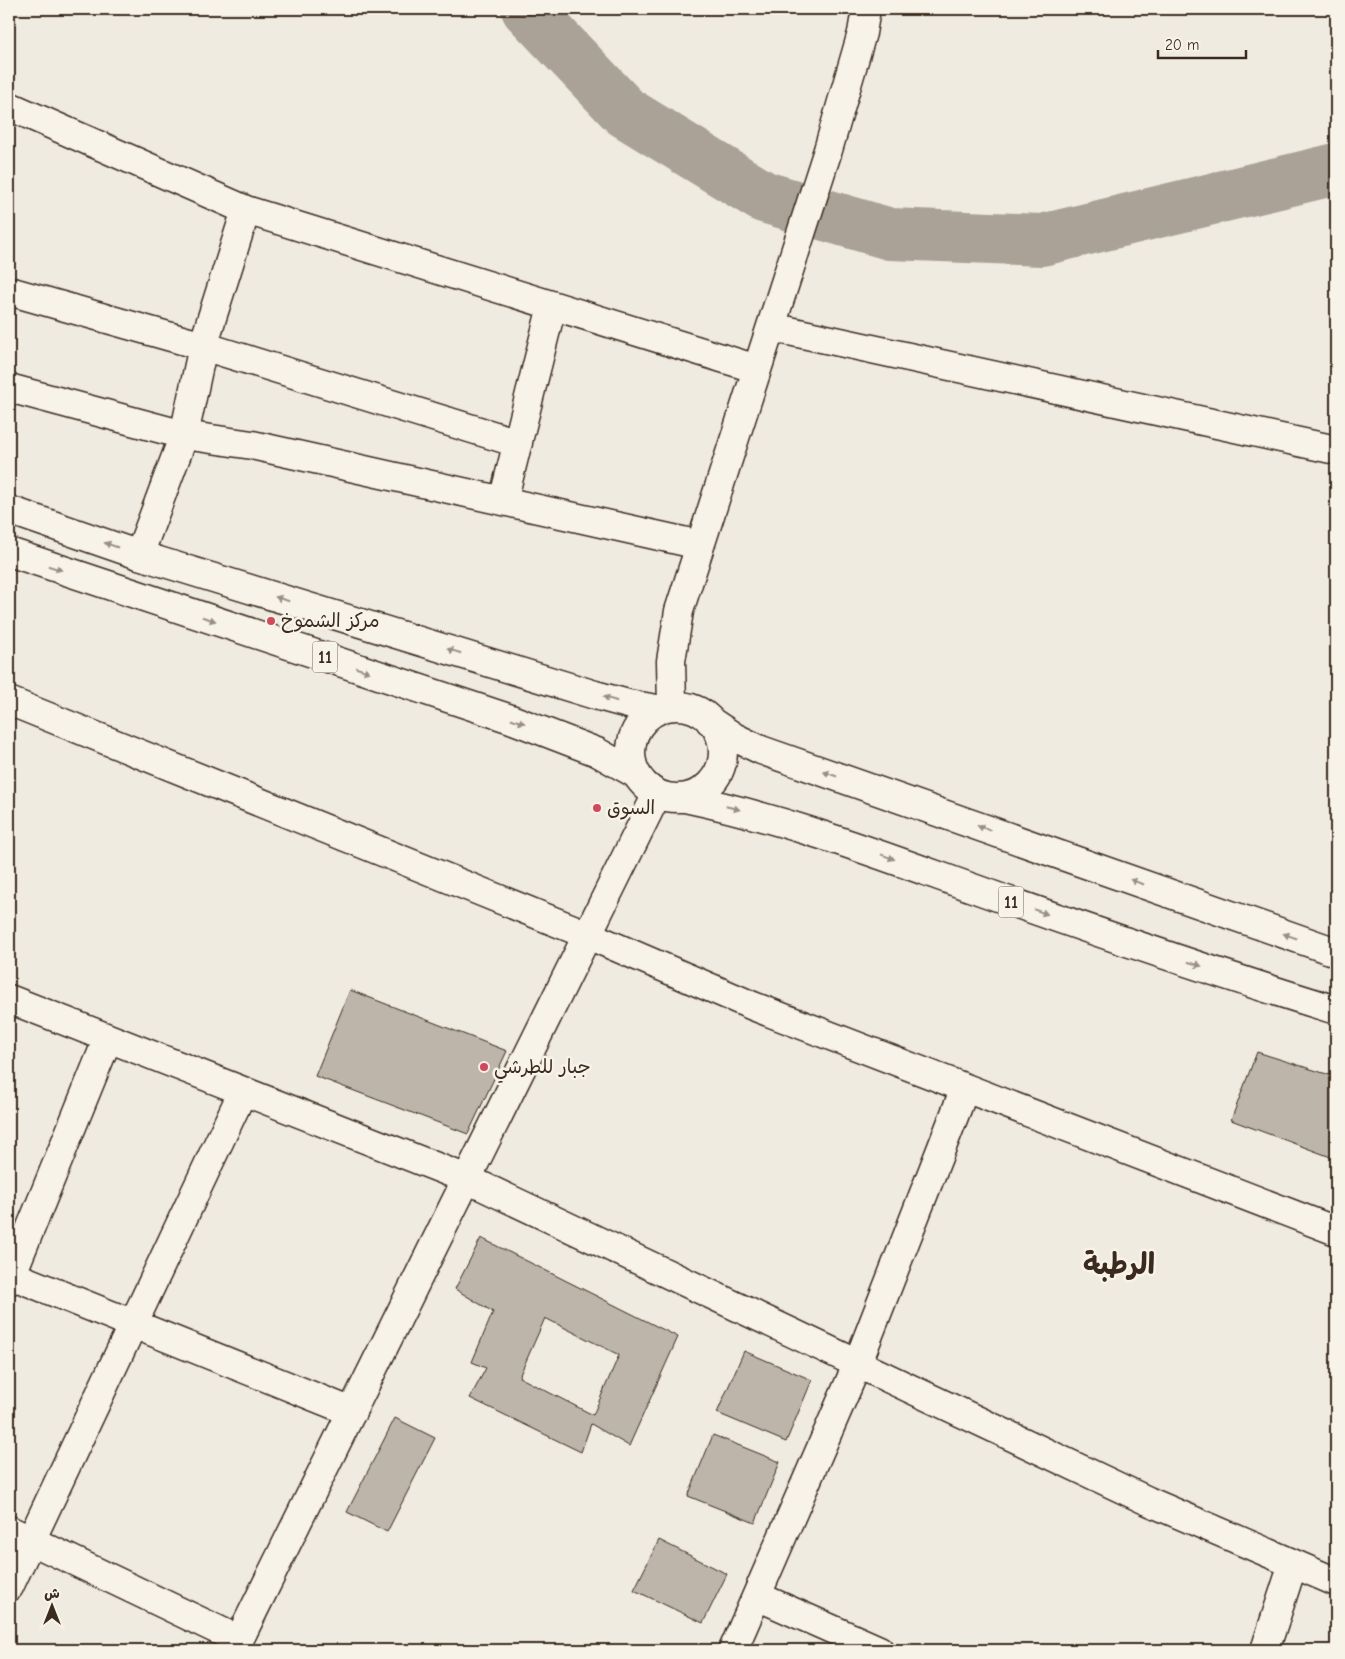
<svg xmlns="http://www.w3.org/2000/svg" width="1345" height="1659" viewBox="0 0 1345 1659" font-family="'Comic Neue','Playpen Sans Arabic',sans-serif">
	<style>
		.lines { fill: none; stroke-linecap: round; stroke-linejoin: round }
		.river { stroke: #aaa296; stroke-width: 52 }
		.building { fill: #bdb5aa; stroke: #3b2a1e; fill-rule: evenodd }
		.minor-casing { stroke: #3b2a1e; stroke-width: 31 }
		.tertiary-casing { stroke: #3b2a1e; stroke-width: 31 }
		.trunk-casing { stroke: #3b2a1e; stroke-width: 31 }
		.minor { stroke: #f7f3e8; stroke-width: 28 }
		.tertiary { stroke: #f7f3e8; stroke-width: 28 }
		.trunk { stroke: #f7f3e8; stroke-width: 28 }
		.oneway { fill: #998e83 }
		.poi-dot { fill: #d1495b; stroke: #f7f3e8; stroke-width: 2 }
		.labels { text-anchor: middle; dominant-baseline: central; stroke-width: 5; stroke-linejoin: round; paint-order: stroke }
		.shield { fill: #f7f3e8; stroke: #73665b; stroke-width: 1 }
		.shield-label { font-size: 18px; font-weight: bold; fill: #3b2a1e }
		.poi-label { font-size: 19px; fill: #3b2a1e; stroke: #f7f3e8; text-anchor: start }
		.town-label { font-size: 29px; font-weight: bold; fill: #3b2a1e; stroke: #f7f3e8 }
	</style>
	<rect width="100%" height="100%" fill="#efebe0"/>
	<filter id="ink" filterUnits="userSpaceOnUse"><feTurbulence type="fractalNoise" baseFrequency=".02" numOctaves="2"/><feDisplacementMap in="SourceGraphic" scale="10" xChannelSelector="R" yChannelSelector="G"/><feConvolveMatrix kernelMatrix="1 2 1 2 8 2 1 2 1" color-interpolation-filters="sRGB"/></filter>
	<g filter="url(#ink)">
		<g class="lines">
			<path class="river" d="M527,9l98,103 139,85 126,37 152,6 294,-71"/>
		</g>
		<path class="building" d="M350,990l157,61 -39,83 -153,-58z
			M1257,1052l79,25v82l-105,-39z
			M481,1238l197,99 -49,109 -38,-22 -10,28 -111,-54 16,-30 -14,-6 21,-50 -38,-23zM545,1318l74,37 -26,60 -74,-38z
			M744,1351l68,29 -26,62 -69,-29z
			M395,1418l40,20 -48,94 -40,-20z
			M713,1435l67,27 -25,61 -67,-27z
			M659,1540l68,34 -24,49 -69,-33z"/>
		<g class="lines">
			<g class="minor-casing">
				<path id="minor" d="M9,106l237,104 511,159
					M9,291l194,55 315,97
					M771,327l565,123
					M9,388l175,47 68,10 448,100
					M503,501l49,-195
					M139,555l45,-120 19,-89 43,-136
					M9,701l579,234 165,71 583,225
					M672,706l-1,-45 8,-50 149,-461 34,-117 4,-24
					M9,999l458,180 681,322 188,81
					M9,1274l343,138
					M9,1281l99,-243
					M9,1530l230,110
					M9,1587l234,-496
					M757,1596l122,54
					M733,1650l124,-285 108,-277
					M1265,1650l28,-86"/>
			</g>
			<g class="tertiary-casing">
				<path id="tertiary" d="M234,1650l423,-856"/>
			</g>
			<g class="trunk-casing">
				<path id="trunk" d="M9,510l130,45 456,140 33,9 29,5
					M9,552l502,167 86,33 39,22
					M631 752a46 46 0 1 1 92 0a46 46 0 1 1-92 0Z
					M710,721l24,16 27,13 575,202
					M685,798c107,22 208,62 310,98 113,40 227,79 341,114"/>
			</g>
			<use href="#minor" class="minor"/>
			<use href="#tertiary" class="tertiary"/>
			<use href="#trunk" class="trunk"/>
		</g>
		<defs><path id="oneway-solid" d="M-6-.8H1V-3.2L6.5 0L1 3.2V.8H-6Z" transform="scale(1.25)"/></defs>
		<g class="oneway">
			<use href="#oneway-solid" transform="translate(111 545) rotate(-161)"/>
			<use href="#oneway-solid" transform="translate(55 568) rotate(18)"/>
			<use href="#oneway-solid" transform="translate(282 599) rotate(-163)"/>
			<use href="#oneway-solid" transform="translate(209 619) rotate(18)"/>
			<use href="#oneway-solid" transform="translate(454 651) rotate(-163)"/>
			<use href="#oneway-solid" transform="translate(363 670) rotate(18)"/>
			<use href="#oneway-solid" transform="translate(610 699) rotate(-163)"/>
			<use href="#oneway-solid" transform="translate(518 721) rotate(19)"/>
			<use href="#oneway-solid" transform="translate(830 774) rotate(-161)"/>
			<use href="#oneway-solid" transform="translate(733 808) rotate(14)"/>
			<use href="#oneway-solid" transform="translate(984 828) rotate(-161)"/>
			<use href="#oneway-solid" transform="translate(888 857) rotate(20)"/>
			<use href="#oneway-solid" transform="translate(1137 882) rotate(-161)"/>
			<use href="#oneway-solid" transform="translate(1041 912) rotate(19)"/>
			<use href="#oneway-solid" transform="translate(1290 936) rotate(-161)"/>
			<use href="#oneway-solid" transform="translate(1195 964) rotate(18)"/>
		</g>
	</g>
	<g class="poi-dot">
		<circle cx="271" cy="621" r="5"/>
		<circle cx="597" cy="808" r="5"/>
		<circle cx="484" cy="1067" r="5"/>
	</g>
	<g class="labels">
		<g class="shield">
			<rect x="312.5" y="641.5" width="25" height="31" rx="4"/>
			<rect x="998.5" y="886.5" width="25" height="31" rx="4"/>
		</g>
		<g class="shield-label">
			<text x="325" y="657">11</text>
			<text x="1011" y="902">11</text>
		</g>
		<g class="poi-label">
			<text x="281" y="621">مركز الشموخ</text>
			<text x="607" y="808">السوق</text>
			<text x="494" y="1067">جبار للطرشي</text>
		</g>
		<g class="town-label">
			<text x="1119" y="1264">الرطبة</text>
		</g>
	</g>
	<rect width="1345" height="1659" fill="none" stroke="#f7f3e8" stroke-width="30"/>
	<rect x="15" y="15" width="1315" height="1629" fill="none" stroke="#3b2a1e" stroke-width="2" filter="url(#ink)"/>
	<g transform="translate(52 1606)" stroke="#f7f3e8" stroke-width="4" paint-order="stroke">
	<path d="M0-4L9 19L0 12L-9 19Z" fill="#3b2a1e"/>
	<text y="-8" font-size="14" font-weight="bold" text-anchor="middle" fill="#3b2a1e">ش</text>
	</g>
	<path d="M1158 50v8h88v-8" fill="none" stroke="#3b2a1e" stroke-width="2.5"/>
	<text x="1165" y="50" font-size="15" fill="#3b2a1e" stroke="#f7f3e8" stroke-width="4" paint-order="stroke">20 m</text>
</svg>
